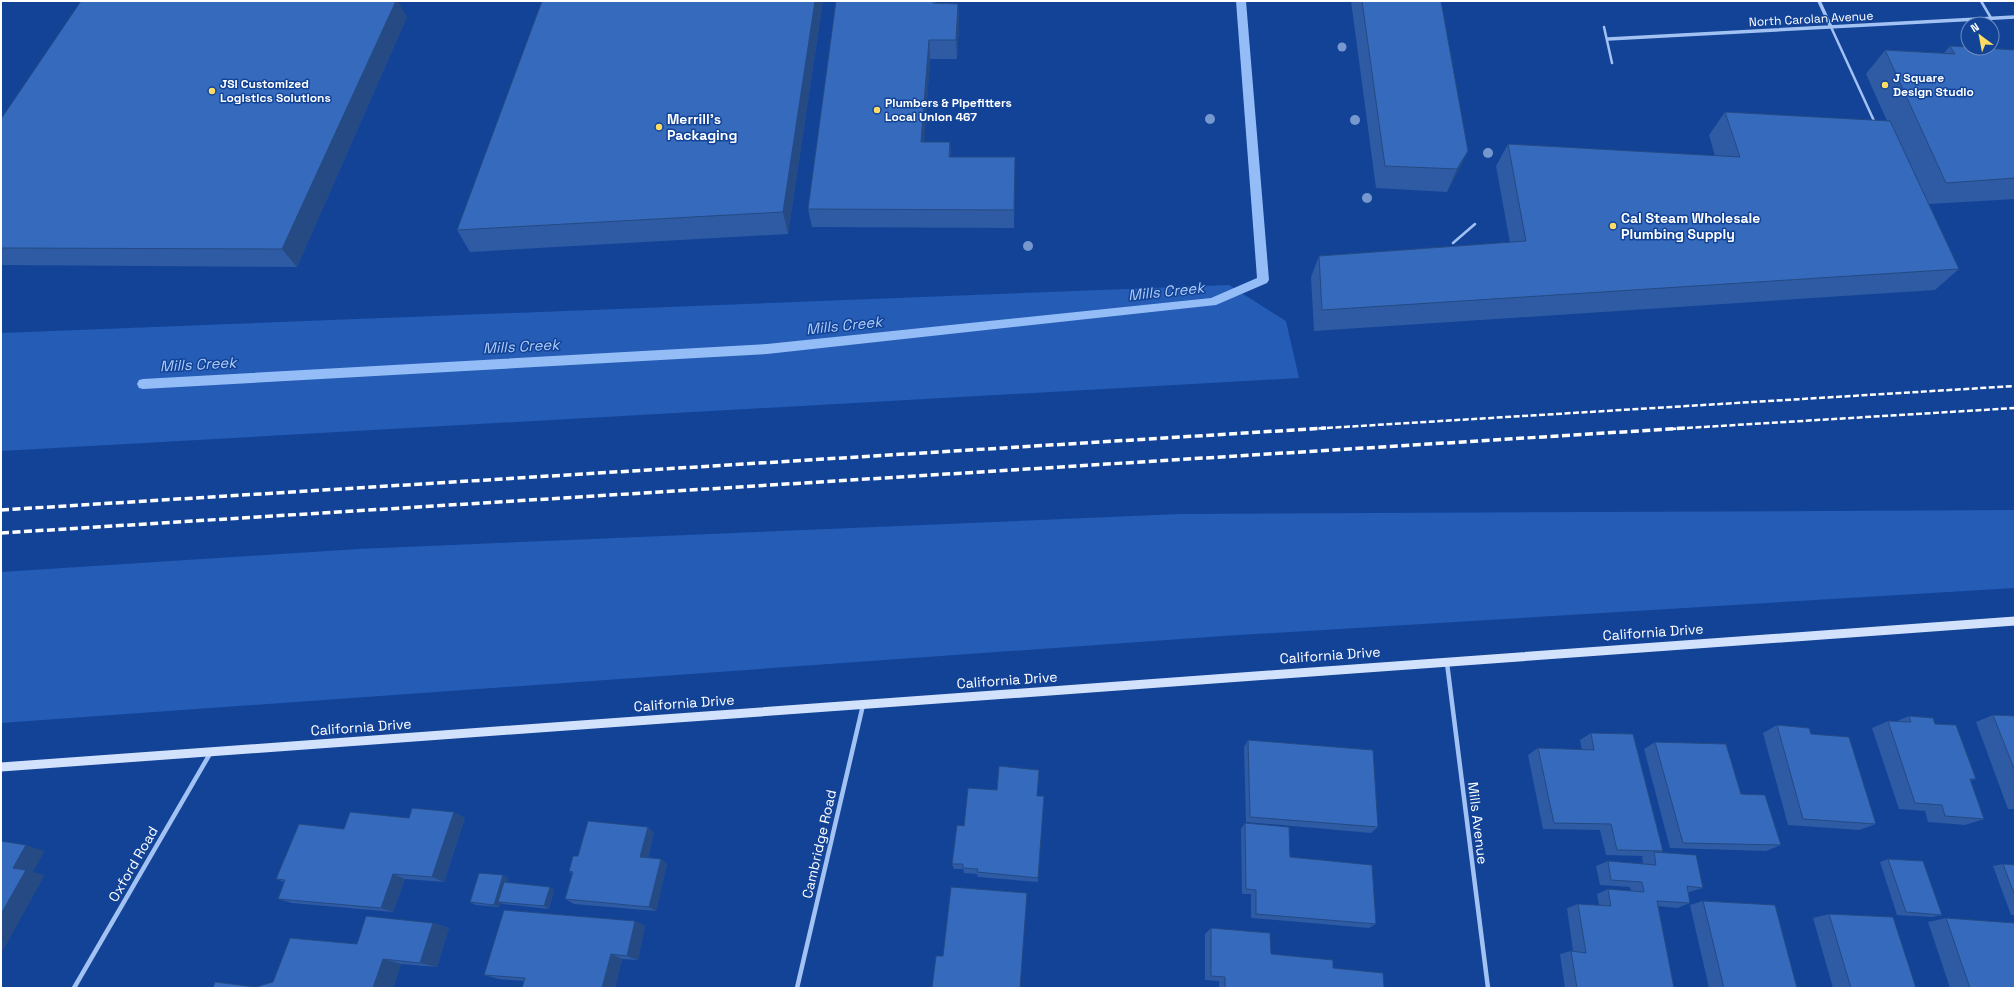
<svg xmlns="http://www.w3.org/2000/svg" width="2016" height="989" viewBox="0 0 2016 989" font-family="'Space Grotesk',sans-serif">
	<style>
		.green { fill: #245cb6 }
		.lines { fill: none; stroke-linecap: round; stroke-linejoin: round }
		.stream { fill: #94bcf7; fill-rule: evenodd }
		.lane { stroke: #a2c2f3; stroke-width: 2.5 }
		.street-far1 { stroke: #a2c2f3; stroke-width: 3.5 }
		.street { stroke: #a2c2f3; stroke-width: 4.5 }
		.secondary { stroke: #d2e2fd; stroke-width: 9 }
		.rail-far1 { stroke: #fff; stroke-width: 2.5; stroke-dasharray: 6 2.5; stroke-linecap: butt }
		.rail { stroke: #fff; stroke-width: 3.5; stroke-dasharray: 8 3.5; stroke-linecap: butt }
		.tree { fill: #7798cf }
		.wall { fill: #2e5ba3 }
		.shaded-wall { fill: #254a84 }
		.building { fill: #356abd; stroke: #254a84 }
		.poi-dot { fill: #ffdc64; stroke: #124397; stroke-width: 1.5 }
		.labels { text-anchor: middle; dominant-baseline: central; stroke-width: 3; stroke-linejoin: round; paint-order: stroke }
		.far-street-label { font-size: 12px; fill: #fff; stroke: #124397 }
		.far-poi-label { font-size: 12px; font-weight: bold; fill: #fff; stroke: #124397; text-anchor: start }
		.poi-label { font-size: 14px; font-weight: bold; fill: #fff; stroke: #124397; text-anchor: start }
		.street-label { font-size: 14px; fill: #fff; stroke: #124397 }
		.water-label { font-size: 15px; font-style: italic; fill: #aeccfa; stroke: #124397 }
	</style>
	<rect width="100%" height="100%" fill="#124397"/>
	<path class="green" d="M1229,285l57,36 13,57 -1298,73v-118z
		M2015,510v78l-792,48 -1222,87v-151l357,-23 822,-35z"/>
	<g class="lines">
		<path class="stream" d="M1236,1h10l23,279 -2,3 -51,22 -449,49 -624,35 -4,-1 -2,-4 2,-4 4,-1 624,-35 444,-46 46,-20z"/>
		<path class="lane" d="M1981,1l10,17
			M1604,27l8,36
			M1831,27l44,96
			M1453,243l22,-19"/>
		<path class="street-far1" d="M1819,1l12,26
			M1608,39l407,-22"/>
		<path class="street" d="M1447,663l41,325
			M74,988l137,-236
			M797,988l66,-283"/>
		<path class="secondary" d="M1,767l2014,-146"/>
		<path class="rail-far1" d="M1310,429l705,-43
			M1670,429l345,-21"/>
		<path class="rail" d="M1,510l1325,-82
			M1,533l1685,-105"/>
	</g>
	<g class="tree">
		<circle cx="1342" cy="47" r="4.5"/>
		<circle cx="1210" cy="119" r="5"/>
		<circle cx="1355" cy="120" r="5"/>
		<circle cx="1488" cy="153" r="5"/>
		<circle cx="1367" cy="198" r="5"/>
		<circle cx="1028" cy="246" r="5"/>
	</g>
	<path class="wall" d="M823,1l-35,233 -318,18 -13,-22z
		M836,1h100v2l22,1 1,19 -2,36h-27l-6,83h26l1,15h64l-1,71 -202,-1 -4,-18z
		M1351,1h90l27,150 -11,22 -10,19 -71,-4z
		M407,17l-110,250 -296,-2v-146z
		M1950,46l63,4 2,-2v151l-86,5 30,65 -24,21 -621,41 -3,-54 8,-21 191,-13 -14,-77 12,-22 207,12 -6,-21 16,-23 162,9 -21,-47 19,-24 59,3z
		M1993,715l22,1v93h-7l-32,-87z
		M1909,716l26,8 41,55 -6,2 14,38 -19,6 -37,-3 -3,-11 -26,-2 -27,-81 16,-7h9z
		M1777,725l34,9 65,90 -17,6 -71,-5 -25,-92z
		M1591,733l72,118 -3,1 43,36 -14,4h-1l2,11 -13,5 -19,-2 16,82h-109l-5,-34 11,-3h2l-6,-43 11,-4 21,1 -2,-11 11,-5 23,2 -1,-4 -30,-2 -4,-19 12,-5 35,3 -1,-7 2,-1 -38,-1 -6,-25 -57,-1 -15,-74 10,-7 44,2 -2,-10z
		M1248,740l130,87 -7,6 -125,-11 -2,-75z
		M1655,742l86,52 40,51 -15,6 -96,-3 -26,-99z
		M1037,796l1,82v4l-60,-5 -1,-3 -13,-1 -1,-4h-9l-2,-5 12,-38z
		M454,812l11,6 -21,64 -39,-3 -12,33 -101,-9 -14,-4 6,-17 -8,-3 68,-50 65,-11z
		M1245,823l45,34 86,67 -7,4 -118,-10v-24h-9l-1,-65z
		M654,832l-6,26 13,1 6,5 -11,47 -82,-7 -9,-5 7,-25 -3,-3 9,-15z
		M1888,859l54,56 -10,2 -35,-2 -17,-53z
		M2003,864l12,1v50h-4l-18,-49z
		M503,875l5,3 -1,5 47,6 -5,20 -46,-5 -2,-1 -2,4 -23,-2 -6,-3z
		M1703,901l94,87h-88l-19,-83z
		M1829,914l87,74h-83l-20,-70z
		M1946,918l69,70h-65l-22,-66z
		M635,921l10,5 -7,34 -16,-1 -7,29h-93l2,-7 -25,-2 -15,-4z
		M433,923l16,5 -12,39 -36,-3 -8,24h-180l43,-1 17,-5 84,-38z
		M1211,928l60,26 62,14 51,20h-165v-7l-14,-1v-46z"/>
	<path class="shaded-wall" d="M396,1h2l9,16 -110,250 -15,-18z
		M815,1h8l-35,233 -5,-22z
		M958,4l1,19 -2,36 -1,-19z
		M929,40l1,19 -7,101 -2,-18z
		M950,142l1,18 -2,-3z
		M1468,151l-11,22 -10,19 10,-23z
		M454,812l11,6 -21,64 -12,-5z
		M648,827l6,5 -7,30 -7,-5z
		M26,845l19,6 -12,21 12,3 -44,79v-40l12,-46z
		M661,859l6,5 -11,47 -7,-4z
		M393,874l12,5 -12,33 -12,-4z
		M503,875l5,3 -7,24h-3l3,1 -2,4 -5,-2z
		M550,887l4,2 -5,20 -5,-3z
		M635,921l10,5 -7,34 -11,-4z
		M433,923l16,5 -12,39 -17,-4z
		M611,954l11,5 -7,29h-13z
		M383,959l18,5 -8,24h-20z"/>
	<path class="building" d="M81,1h315l-114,248 -281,-1v-129z
		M542,1h273l-32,211 -326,18z
		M836,1h97v2l25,1 -2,36h-27l-8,102h29l-1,15h66l-1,53 -206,-1z
		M1362,1h79l27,150 -11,18 -72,-3z
		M1950,46l18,1v1h17l30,2v128l-69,5 -61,-133 70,4z
		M1725,112l165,9 69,148 -637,41 -3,-54 207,-15 -18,-97 232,13z
		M1993,715l22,1v55z
		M1909,716l24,2 2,6 21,1 20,54h-6l14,40 -39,-3 -3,-11 -27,-2 -27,-82 23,1z
		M1777,725l32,3 2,6 38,3 27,87 -73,-5z
		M1591,733l42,1 30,117 -46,-1 -6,-26 -57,-1 -16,-75 56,2z
		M1248,740l125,10 5,77 -128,-10z
		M1655,742l71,2 15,50 24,1 16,50 -98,-2z
		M999,766l40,4 -2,26h7l-6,82 -61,-6 1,-3 -15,-1v-4h-11l5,-39 7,1 4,-38 29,2z
		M412,808l42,4 -22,65 -39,-3 -12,34 -103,-9 7,-19 -9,-1 23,-55 45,5 6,-17 59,6z
		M588,821l60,6 -8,30 21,2 -12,48 -84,-8 8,-27 -4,-1 4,-15h5z
		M1245,823l44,4 1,30 82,8 4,59 -120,-10v-24l-10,-1z
		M1,841l25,4 -13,23 13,2 -25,44z
		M1654,852l42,3 7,33 -16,-2 3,17 -33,-2 17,87h-97l-6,-37 15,2 -8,-49 33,2 -3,-17 36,3 -2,-10 -31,-2 -3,-19 48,4z
		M1888,859l35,2 19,54 -36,-3z
		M2003,864l12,1v31z
		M479,873l24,2 -9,30 -24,-3z
		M504,882l46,5 -6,19 -46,-4z
		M951,887l76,6 -7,95h-88l4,-32h7z
		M1703,901l72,4 22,83h-73z
		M504,910l131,11 -8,35 -16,-2 -9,34h-80l3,-10 -41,-3z
		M1829,914l64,3 23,71h-65z
		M366,916l67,7 -13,40 -37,-4 -10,29h-160l2,-6 41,5 17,-5 17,-44 67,6z
		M1946,918l69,5v65h-45z
		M1211,928l59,5 1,21 62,6v8l50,5 1,15h-159v-11l-14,-1z"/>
	<g class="poi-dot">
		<circle cx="1885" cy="85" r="4"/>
		<circle cx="212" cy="91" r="4"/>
		<circle cx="877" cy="110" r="4"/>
		<circle cx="659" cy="127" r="4"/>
		<circle cx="1613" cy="226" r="4"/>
	</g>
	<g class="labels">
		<g class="far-street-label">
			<text transform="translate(1811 19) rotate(-3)">North Carolan Avenue</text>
		</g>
		<g class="far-poi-label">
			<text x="1893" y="78">J Square<tspan x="1893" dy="14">Design Studio</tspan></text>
			<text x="220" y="84">JSI Customized<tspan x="220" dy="14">Logistics Solutions</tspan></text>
			<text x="885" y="103">Plumbers &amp; Pipefitters<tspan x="885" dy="14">Local Union 467</tspan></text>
		</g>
		<g class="poi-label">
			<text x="667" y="119">Merrill’s<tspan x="667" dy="16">Packaging</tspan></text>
			<text x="1621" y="218">Cal Steam Wholesale<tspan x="1621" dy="16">Plumbing Supply</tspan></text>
		</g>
		<g class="street-label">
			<text transform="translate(1653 632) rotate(-4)">California Drive</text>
			<text transform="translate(1330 655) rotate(-4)">California Drive</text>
			<text transform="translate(1007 680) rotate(-4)">California Drive</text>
			<text transform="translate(684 703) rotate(-4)">California Drive</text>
			<text transform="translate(361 727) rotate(-4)">California Drive</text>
			<text transform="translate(1478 823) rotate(83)">Mills Avenue</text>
			<text transform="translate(819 844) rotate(-77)">Cambridge Road</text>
			<text transform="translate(133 864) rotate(-60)">Oxford Road</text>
		</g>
		<g class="water-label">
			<text transform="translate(1166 291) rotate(-6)">Mills Creek</text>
			<text transform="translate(844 325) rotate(-6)">Mills Creek</text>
			<text transform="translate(521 346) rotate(-3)">Mills Creek</text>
			<text transform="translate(198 364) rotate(-3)">Mills Creek</text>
		</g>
	</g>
	<rect width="2016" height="989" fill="none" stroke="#ffffff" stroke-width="4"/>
	<g transform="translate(1980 36) rotate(328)"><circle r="19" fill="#124397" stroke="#718ec1"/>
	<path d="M0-3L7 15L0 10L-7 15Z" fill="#ffdc64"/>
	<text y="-6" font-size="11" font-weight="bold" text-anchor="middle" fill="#ffffff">N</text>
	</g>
</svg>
